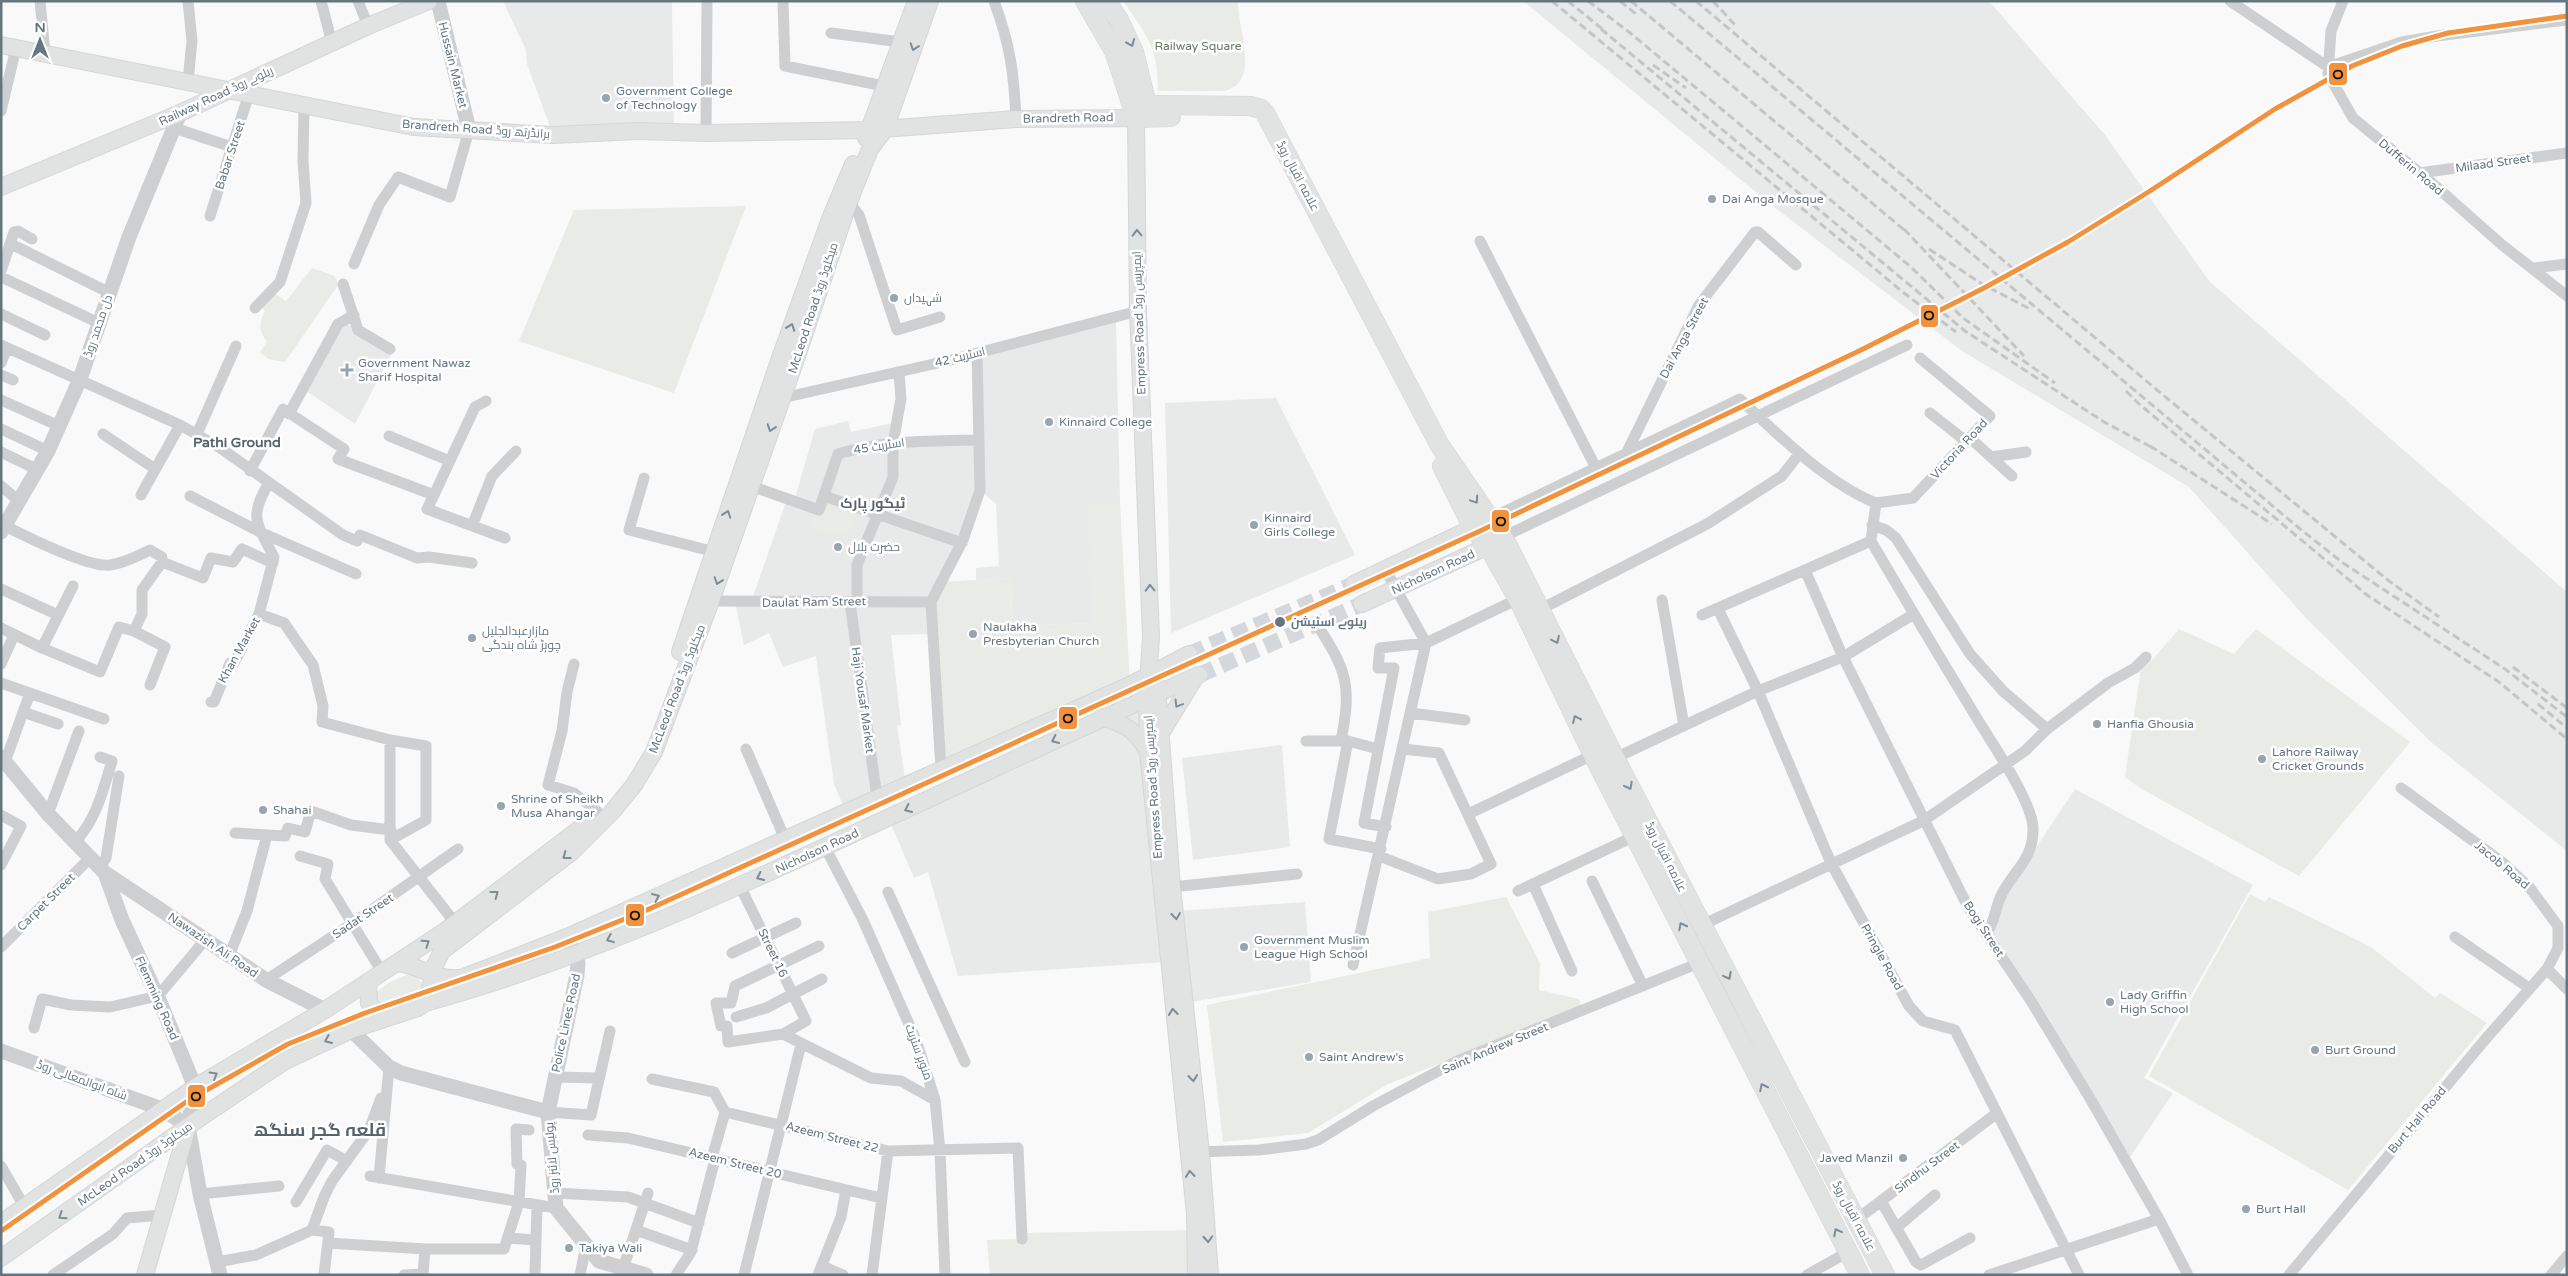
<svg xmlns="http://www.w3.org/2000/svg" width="2568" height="1276" viewBox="0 0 2568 1276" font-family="'Varela Round',Cairo,sans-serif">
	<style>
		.built { fill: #e8e9e9 }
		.green { fill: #e8ebe6 }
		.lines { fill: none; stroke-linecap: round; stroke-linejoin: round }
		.secondary-tunnel { stroke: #d4d8dc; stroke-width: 16; stroke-dasharray: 16 8; stroke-linecap: butt }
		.secondary-casing { stroke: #d5d6d7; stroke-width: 18 }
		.primary-casing { stroke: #d5d6d7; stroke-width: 20 }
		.minor { stroke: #cecfd0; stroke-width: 11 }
		.tertiary { stroke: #cecfd0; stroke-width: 15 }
		.secondary { stroke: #e1e2e2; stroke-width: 16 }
		.primary { stroke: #e1e2e2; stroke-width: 19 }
		.rail { stroke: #c3c5c6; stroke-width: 3; stroke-dasharray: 8 4; stroke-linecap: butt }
		.metro-1-casing { stroke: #fff; stroke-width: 9 }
		.metro-1 { stroke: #f0923e; stroke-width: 5 }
		.oneway { stroke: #7e8c96 }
		.poi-dot { fill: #99a4ac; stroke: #fff; stroke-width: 2 }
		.stop-dot { fill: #657683; stroke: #fff; stroke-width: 2 }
		.labels { text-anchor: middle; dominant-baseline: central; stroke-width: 5; stroke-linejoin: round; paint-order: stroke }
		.park-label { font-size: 12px; fill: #687a64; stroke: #fff }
		.street-label { font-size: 12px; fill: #657683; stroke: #fff }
		.poi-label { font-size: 12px; fill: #657683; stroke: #fff; text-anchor: start }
		.stop-label { font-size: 12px; font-weight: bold; fill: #657683; stroke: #fff; text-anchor: start }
		.neighbourhood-label { font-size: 14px; font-weight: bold; fill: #57646e; stroke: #fff }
		.district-label { font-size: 18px; font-weight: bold; fill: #57646e; stroke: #fff }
		.line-badge { stroke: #fff; stroke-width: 2 }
		.pale-badge-label { font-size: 14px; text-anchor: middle; font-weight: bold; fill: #111 }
	</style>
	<rect width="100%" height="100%" fill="#f9f9f9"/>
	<path class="built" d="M503,1h169l2,131 -121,3 -26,-71 -1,-14z
		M1523,1h466l116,134 105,147 357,310v259l-136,-109 -126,-125 -116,-130 -227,-136 -188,-144z
		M1116,320l4,183h-31l3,120 -80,3 -1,-48 -35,2v-12l23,-2 -3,-62 -16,-14 -49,112 2,32 -42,1 10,90 -4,1 9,59 -60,27 -12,-28 -18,-128 -33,11 -14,-34 -25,12 -9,-43h16l36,-103 7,2 21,-72 33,-8 3,11 46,-10 -4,21 86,-3 1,-85z
		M342,321l51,30 -38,73 -53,-36z
		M1276,398l79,157 -184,78 -6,-230z
		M1158,693l19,218 128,-9 6,80 -126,21 -5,-42 -222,15 -30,-104 -14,6 -28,-66z
		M1282,745l8,102 -97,13 -11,-102z
		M2075,789l178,96 -109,193 29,15 -43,64 -146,-231z"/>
	<path class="green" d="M1123,1h115c-1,28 24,81 -14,90h-66c0,-44 -11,-55 -35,-90z
		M746,206l-72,187 -155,-52 55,-131z
		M312,268l23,8 3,9 -53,77 -17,-3 -8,-7 7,-10c-8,-11 -9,-18 -2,-31l-6,-8 12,-12 15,10z
		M824,496l35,12 -10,27 -12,-4 -2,4 -26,-8 6,-18z
		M1089,503h31l10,182 -189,85 -10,-168 10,-20 70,-4 1,48 79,-3z
		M2179,629l55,25 22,-25 154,113 -111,134 -159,-88 -15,-11 16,-109 12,-9z
		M2250,894l15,8 4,-5 102,50 64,51 5,-5 47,30 -139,167 -199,-114z
		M1506,897l34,66 -1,27 40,9 3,8 -194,77 -80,49 -85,9 -16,-137 223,-47 -2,-46z
		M409,974c10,4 14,6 14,17 -13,11 -27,17 -45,17l-7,-12 19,-14z
		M1194,1230l4,45h-208l-3,-35 35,-1v-6z"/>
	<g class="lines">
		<path class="secondary-tunnel" d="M1189,654l165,-70
			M1199,675l163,-71"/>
		<g class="secondary-casing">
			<path id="secondary" d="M1,45l413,82 139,8 85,-4 68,2 163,-3 147,-11 120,-1 2,193 13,326 -4,61 1,54 47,462 1,61
				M866,138l50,-137
				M1,187l179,-74 188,-87 61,-25
				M1354,584l129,-61
				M1362,604l137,-63
				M680,652l100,-294 50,-139 23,-55
				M1157,685l15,202 29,265 9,123
				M1102,717c23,8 33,12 45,33
				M1161,733l35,-57
				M398,963c24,3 42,20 66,14l103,-40 563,-252 59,-31
				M368,982l1,21 13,17
				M425,1003c150,-41 292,-106 432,-171 114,-52 227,-106 342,-157
				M1,1223l194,-136 130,-77 120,-79 141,-107
				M1,1258l187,-132 97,-65 66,-31 67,-22 7,-5 4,-6 5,-30 8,-16 131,-100 39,-39 22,-27 20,-33 57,-151 84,-239 54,-160 21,-53 15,-20 45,-128
				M145,1275l43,-149"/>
		</g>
		<g class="primary-casing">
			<path id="primary" d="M1085,1l29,50 22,67 35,-1
				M1106,1l13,19 15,32 12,49 4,4h9l91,1 11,3 4,4 174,331 67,98 109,216 270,517
				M1442,466l31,62 15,18 30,53 75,156 267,520"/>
		</g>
		<path class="minor" d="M40,1l5,52
			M188,1l4,40 -4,40
			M321,1l11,42
			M358,1l10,25
			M783,1l2,65 99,20
			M994,1c16,43 20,72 22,118
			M2230,1l98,66 74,-25 35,-6 130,-16
			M2343,1l-12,30 -3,43 25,44 78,64 70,62 66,52
			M831,33l70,9
			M1,111l15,-63
			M174,128l58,19
			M706,133l1,-132
			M2419,173l148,-20
			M849,202l10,13 38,115 43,-13
			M210,216l39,-122
			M1480,241l116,227
			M11,244l99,49
			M354,264l25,-59 19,-28 52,20 19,-67
			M2534,268l33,-4
			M1,271l13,-39 4,-1 14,8
			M1,277l98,46
			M343,284l15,46 32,19
			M255,308l25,-26 26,-79 -3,-42 1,-55
			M1,314l44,21
			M1,345l179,80 39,22 124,88 14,6 3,-6 57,23 12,-1 43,6
			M1,363l6,-15
			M1,375l12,5
			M782,398l165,-37 191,-50
			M1,400l58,26
			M1930,413l37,29
			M289,414l49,-90 16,-9
			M1,429l47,22
			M103,434l52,35
			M197,434l39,-88
			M389,436l61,25
			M1970,438l42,38
			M1,452l37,18
			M1626,454l73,-149 56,-73h3l38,33
			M1991,457l35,-5
			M250,471l33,-62 61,40 -6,10 96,36 -7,14 78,29
			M644,478l-15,52 86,22
			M1,486l19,16
			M751,486l68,24 19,-56c46,-14 94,-13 141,-14
			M141,495l39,-70
			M434,495l41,-88 11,-6
			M190,496l72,37 94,41
			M824,496l138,47
			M1876,503l37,-5 77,-82 -70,-58
			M1489,519l251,-120c38,36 88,85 136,104l-5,38 -169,74
			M1872,525l14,5 10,8 74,116 33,37 44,38
			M472,526l20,-50 24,-25
			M1503,539l4,-4 400,-190
			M1871,541c35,60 71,120 107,179 15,25 54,81 55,108 1,33 -22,44 -33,70 -5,13 -6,24 -13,35
			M162,562l41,16 8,-20 22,4 9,-13 31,14
			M1805,570l38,87 125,250 63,94 60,99 68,119 29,56
			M1,589l57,26
			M1662,600l22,126
			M706,601l225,1
			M850,602l27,196
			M857,602v-37l36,-88v-34l8,-44 -2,-27
			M1541,609l166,-85 75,-48 17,-22
			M1718,609l40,82 73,172 78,143 14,15 32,9 124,245
			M259,614l25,9 29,42 10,41 -1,16 68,18 36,6v74l-36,20
			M1316,623c31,48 36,61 25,118
			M1,628l41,20 58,24 19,-45 15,4 8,-17v-24l20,-28v-5l-12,-7c-13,6 -25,13 -40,15 -20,3 -85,-29 -105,-39
			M134,631l31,16 -15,38
			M42,648l31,-62
			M1,664l13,-29
			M574,664l-7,28 -5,39 -14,54 26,8 24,19
			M1,683l103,36
			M211,702h3l16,-39h4l25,-49 15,-57c-17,-33 -26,-40 -5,-74
			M23,712l35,12
			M1411,713l54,7
			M390,740v100l66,84
			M1306,741h42l30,8
			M1348,741l-19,98 52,10
			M746,749l39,90
			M1615,758l143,-67 85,-34 71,-43
			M5,762l25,-69
			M941,770l-10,-168 32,-62 17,-50 -3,-136
			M48,814l31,-83
			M1468,814l131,-62
			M1,815l20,11 -20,39
			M1386,827l-22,-4 30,-155h-16l2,-20 46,-5 92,-44
			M235,833l50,3 3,-8 17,4 6,-21 40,14 40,5
			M76,841c21,-23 27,-51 36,-80l-12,-4
			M825,847l38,73 53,120 19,60 5,51 5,124
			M300,856l28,8 -3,15 57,93
			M1379,856l59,23 33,-5 20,-10 -52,-111 -36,-4
			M100,867l6,-9 13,-82
			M1592,881l51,105
			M1533,884l39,87
			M740,886l66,135 -23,13 -55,8 -1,-16h-6l-5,-23h15l4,-17 84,-40
			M1172,887l125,-13
			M1518,891l117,-55
			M888,892l77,170
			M1702,925l221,-104 102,-70 22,-22 61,-46 27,-15 11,-11
			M2455,937l74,51
			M1,947l90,-90
			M732,953l64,-30
			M229,956l18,-45 20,-76
			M1353,965l73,-322 -41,-74
			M2547,969l20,20
			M266,980l87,-57 105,-74
			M736,1017l30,-9 56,-29
			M34,1028l8,-29 29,6 39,2 48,-11 47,-56
			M783,1034l88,44 30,3 34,19
			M556,1077l43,1
			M652,1079l62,13 11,20 -13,46
			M548,1112l43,3 19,-84
			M725,1112l163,39 130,-3 4,91
			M588,1135l40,3 253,60
			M1194,1152l65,-2 47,-6 12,-4 55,-34 84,-45 247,-100
			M1,1166l23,40
			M370,1176l186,32
			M379,1178l10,-111
			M555,1193l73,4 71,26
			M200,1194l79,-8
			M1881,1201l35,61 5,3 49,-27
			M296,1202l31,-52 20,11
			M1856,1220l141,-107
			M1896,1228l39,-33
			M312,1230l12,-33 8,-16 37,-51 12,-32 5,2
			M312,1230l17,2 -5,43
			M636,1230l56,20
			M508,1238l28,2
			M328,1243l97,6h79l15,-47 2,-37 -4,-1 -1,-35 13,1
			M217,1262l39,-7 56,-25
			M822,1266l21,9
			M53,1275l60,-41 14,-16 35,-3
			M404,1275l19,-1 2,-25
			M535,1275l2,-70
			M580,1275l6,-30
			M621,1275l27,-82
			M676,1275l15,-23 24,-93
			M744,1275l57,-231
			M818,1275l23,-58 5,-27
			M872,1275l16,-124
			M1807,1275l41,-23
			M1989,1275l170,-56
			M2289,1275l194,-233 64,-73 11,-21v-22l-28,-38 -28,-26 -101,-74
			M2551,1275l16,-19"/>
		<path class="tertiary" d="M438,1l31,129
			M1,532l47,-81 32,-72 49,-142 51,-124
			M1,757l47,57 57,59 161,107 59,30
			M105,873l17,47 38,82 35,85 -7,39
			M567,937l11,26 -1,12 -29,137 8,96 43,53 47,14
			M351,1030l38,37 12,6 147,39
			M1,1051l161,58 26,17 12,68 20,81"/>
		<use href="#secondary" class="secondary"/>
		<use href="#primary" class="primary"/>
		<path class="rail" d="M1552,1l352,292 52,39
			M1568,1l38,31
			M1588,1l41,31 282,235 52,51 92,65
			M1620,1l16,13
			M1631,1l278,233
			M1670,1l629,527 44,35 162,106 62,48
			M1696,1l461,389 232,191 50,36
			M1713,1l23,25
			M1601,29l364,302 139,91 51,27
			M1653,65l33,23
			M1904,229l120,127
			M1929,249l53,35 50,26
			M2126,391l12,12 229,192 132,87 68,57
			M2150,446l122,78
			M2513,667l54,41
			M2538,704l29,24"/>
		<g class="metro-1-casing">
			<path id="metro-1" d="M1,1231l188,-131 99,-56 77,-31 190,-66 92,-37 833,-379 381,-181 123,-62 84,-46 82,-51 125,-82 77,-43 50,-20 46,-13 119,-17"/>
		</g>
		<use href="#metro-1" class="metro-1"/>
	</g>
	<defs><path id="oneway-chevron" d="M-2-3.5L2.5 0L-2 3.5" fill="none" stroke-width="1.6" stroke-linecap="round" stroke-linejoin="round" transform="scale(1.25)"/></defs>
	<g class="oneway">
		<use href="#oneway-chevron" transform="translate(1131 43) rotate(68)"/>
		<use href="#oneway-chevron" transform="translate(914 47) rotate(109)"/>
		<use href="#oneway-chevron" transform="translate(1137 233) rotate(-91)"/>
		<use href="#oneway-chevron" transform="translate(791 327) rotate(-70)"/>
		<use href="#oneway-chevron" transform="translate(771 428) rotate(109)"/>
		<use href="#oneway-chevron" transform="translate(1475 500) rotate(56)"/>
		<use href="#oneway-chevron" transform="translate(727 514) rotate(-71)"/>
		<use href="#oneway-chevron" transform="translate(718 581) rotate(109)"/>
		<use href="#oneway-chevron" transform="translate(1150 588) rotate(-92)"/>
		<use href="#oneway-chevron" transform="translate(1556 640) rotate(64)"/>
		<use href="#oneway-chevron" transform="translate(1178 704) rotate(121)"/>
		<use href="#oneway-chevron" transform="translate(1576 719) rotate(-115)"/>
		<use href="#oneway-chevron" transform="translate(1055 740) rotate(155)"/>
		<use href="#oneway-chevron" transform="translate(1629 786) rotate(62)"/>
		<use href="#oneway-chevron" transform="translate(908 809) rotate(155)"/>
		<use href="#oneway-chevron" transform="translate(566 856) rotate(143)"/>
		<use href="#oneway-chevron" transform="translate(760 877) rotate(155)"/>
		<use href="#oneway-chevron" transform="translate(495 894) rotate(-37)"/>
		<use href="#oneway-chevron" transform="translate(656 897) rotate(-24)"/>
		<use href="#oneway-chevron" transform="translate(1176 916) rotate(83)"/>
		<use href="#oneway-chevron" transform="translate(1682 926) rotate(-117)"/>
		<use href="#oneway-chevron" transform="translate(610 939) rotate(158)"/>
		<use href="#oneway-chevron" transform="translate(426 943) rotate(-34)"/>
		<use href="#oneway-chevron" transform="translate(1728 976) rotate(62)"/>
		<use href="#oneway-chevron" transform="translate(1173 1012) rotate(-96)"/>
		<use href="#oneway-chevron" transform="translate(328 1040) rotate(157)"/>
		<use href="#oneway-chevron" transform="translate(214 1075) rotate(-31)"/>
		<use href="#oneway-chevron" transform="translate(1193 1078) rotate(84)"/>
		<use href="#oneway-chevron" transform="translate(1763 1087) rotate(-117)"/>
		<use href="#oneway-chevron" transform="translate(1190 1174) rotate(-96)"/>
		<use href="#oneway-chevron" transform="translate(62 1216) rotate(145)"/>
		<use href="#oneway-chevron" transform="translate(1837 1232) rotate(-118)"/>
		<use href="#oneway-chevron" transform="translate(1208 1239) rotate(87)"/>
	</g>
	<g class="poi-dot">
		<circle cx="606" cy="98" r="5"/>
		<circle cx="1712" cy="199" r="5"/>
		<circle cx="894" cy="298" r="5"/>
		<path d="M344.5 362.5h5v5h5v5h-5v5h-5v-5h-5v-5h5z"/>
		<circle cx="1049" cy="422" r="5"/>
		<circle cx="1254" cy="525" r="5"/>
		<circle cx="838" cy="547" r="5"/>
		<circle cx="973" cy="634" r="5"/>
		<circle cx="472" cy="638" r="5"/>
		<circle cx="2097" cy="724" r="5"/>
		<circle cx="2262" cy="759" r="5"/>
		<circle cx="501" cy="806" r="5"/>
		<circle cx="263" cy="810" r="5"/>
		<circle cx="1244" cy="947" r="5"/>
		<circle cx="2110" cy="1002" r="5"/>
		<circle cx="2315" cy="1050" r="5"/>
		<circle cx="1309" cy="1057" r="5"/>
		<circle cx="1903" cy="1158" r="5"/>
		<circle cx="2246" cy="1209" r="5"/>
		<circle cx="569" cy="1248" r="5"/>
	</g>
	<circle class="stop-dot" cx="1280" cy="622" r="6"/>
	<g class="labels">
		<g class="park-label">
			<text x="1198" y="46">Railway Square</text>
		</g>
		<g class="street-label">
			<text transform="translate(453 65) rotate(76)">Hussain Market</text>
			<text transform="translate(216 96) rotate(-25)">Railway Road ریلوے روڈ</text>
			<text transform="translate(1068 118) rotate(-1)">Brandreth Road</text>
			<text transform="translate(476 129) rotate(4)">Brandreth Road برانڈرتھ روڈ</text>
			<text transform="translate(230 155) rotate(-72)">Babar Street</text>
			<text transform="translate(2493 163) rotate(-8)">Milaad Street</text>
			<text transform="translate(2411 167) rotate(40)">Dufferin Road</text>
			<text transform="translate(1298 176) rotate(62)">علامہ اقبال روڈ</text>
			<text transform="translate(813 308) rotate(-72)">McLeod Road میکلوڈ روڈ</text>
			<text transform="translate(1139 323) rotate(-92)">Empress Road ایمپریس روڈ</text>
			<text transform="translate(98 326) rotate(-71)">دل محمد روڈ</text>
			<text transform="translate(1684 338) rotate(-62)">Dai Anga Street</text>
			<text transform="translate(960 357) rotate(-14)">اسٹریٹ 42</text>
			<text transform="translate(879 446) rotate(-9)">اسٹریٹ 45</text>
			<text transform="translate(1959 449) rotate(-47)">Victoria Road</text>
			<text transform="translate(1433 572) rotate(-25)">Nicholson Road</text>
			<text transform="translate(814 602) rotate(-1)">Daulat Ram Street</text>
			<text transform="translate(239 650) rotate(-61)">Khan Market</text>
			<text transform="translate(677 689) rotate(-69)">McLeod Road میکلوڈ روڈ</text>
			<text transform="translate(863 700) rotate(82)">Haji Yousaf Market</text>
			<text transform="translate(1153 787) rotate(-94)">Empress Road ایمپریس روڈ</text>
			<text transform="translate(817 851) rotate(-25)">Nicholson Road</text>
			<text transform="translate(1666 857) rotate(63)">علامہ اقبال روڈ</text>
			<text transform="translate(2502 865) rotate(40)">Jacob Road</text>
			<text transform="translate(46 902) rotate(-45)">Carpet Street</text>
			<text transform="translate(363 916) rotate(-34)">Sadat Street</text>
			<text transform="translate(1984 929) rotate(57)">Bogi Street</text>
			<text transform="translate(213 945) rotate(34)">Nawazish Ali Road</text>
			<text transform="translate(773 953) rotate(64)">Street 16</text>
			<text transform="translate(1882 957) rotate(61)">Pringle Road</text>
			<text transform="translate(157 998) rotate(66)">Flemming Road</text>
			<text transform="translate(566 1023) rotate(-78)">Police Lines Road</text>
			<text transform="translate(1495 1048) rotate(-23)">Saint Andrew Street</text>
			<text transform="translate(919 1052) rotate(70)">منوہر سٹریٹ</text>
			<text transform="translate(82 1080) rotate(20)">شاہ ابوالمعالی روڈ</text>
			<text transform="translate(2417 1120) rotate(-50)">Burt Hall Road</text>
			<text transform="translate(832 1137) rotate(14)">Azeem Street 22</text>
			<text transform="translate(552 1158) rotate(-95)">پولیس لائنز روڈ</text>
			<text transform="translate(735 1163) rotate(14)">Azeem Street 20</text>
			<text transform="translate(135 1164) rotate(-35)">McLeod Road میکلوڈ روڈ</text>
			<text transform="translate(1927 1167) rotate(-37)">Sindhu Street</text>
			<text transform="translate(1854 1216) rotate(62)">علامہ اقبال روڈ</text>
		</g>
		<g class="poi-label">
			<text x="616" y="91">Government College<tspan x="616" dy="14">of Technology</tspan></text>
			<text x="1722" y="199">Dai Anga Mosque</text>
			<text x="904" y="298">شہیداں</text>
			<text x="358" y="363">Government Nawaz<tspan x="358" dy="14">Sharif Hospital</tspan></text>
			<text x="1059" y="422">Kinnaird College</text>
			<text x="1264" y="518">Kinnaird<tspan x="1264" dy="14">Girls College</tspan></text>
			<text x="848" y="547">حضرت بلال</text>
			<text x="983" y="627">Naulakha<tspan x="983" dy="14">Presbyterian Church</tspan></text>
			<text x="482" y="631">مازارعبدالجلیل<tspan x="482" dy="14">چوہڑ شاہ بندگی</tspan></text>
			<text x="2107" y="724">Hanfia Ghousia</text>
			<text x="2272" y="752">Lahore Railway<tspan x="2272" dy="14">Cricket Grounds</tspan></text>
			<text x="511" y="799">Shrine of Sheikh<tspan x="511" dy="14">Musa Ahangar</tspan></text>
			<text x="273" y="810">Shahai</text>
			<text x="1254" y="940">Government Muslim<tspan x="1254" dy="14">League High School</tspan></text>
			<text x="2120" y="995">Lady Griffin<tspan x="2120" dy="14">High School</tspan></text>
			<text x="2325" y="1050">Burt Ground</text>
			<text x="1319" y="1057">Saint Andrew's</text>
			<text x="1893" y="1158" text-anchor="end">Javed Manzil</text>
			<text x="2256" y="1209">Burt Hall</text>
			<text x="579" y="1248">Takiya Wali</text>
		</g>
		<g class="stop-label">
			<text x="1291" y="622">ریلوے اسٹیشن</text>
		</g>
		<g class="neighbourhood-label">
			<text x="237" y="442">Pathi Ground</text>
			<text x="873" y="503">ٹیگور پارک</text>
		</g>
		<g class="district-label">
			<text x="320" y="1130">قلعہ گجر سنگھ</text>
		</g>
	</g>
	<g class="line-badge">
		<rect x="2328" y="62" width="20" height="24" rx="5" fill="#f0923e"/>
		<rect x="1920" y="304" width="19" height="24" rx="5" fill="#f0923e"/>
		<rect x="1491" y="509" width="19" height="24" rx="5" fill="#f0923e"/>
		<rect x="1058" y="706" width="20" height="24" rx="5" fill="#f0923e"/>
		<rect x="625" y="903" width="20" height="24" rx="5" fill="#f0923e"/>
		<rect x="187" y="1084" width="19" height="24" rx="5" fill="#f0923e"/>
	</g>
	<g class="pale-badge-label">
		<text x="2338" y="79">O</text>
		<text x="1929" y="320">O</text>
		<text x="1501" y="526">O</text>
		<text x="1068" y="723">O</text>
		<text x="635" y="920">O</text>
		<text x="196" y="1101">O</text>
	</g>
	<rect width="2568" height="1276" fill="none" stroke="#657683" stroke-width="5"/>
	<g transform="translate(40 40)" stroke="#ffffff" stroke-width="4" paint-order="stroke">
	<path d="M0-4L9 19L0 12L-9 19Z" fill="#657683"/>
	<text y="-8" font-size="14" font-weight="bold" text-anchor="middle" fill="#657683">N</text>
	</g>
</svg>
